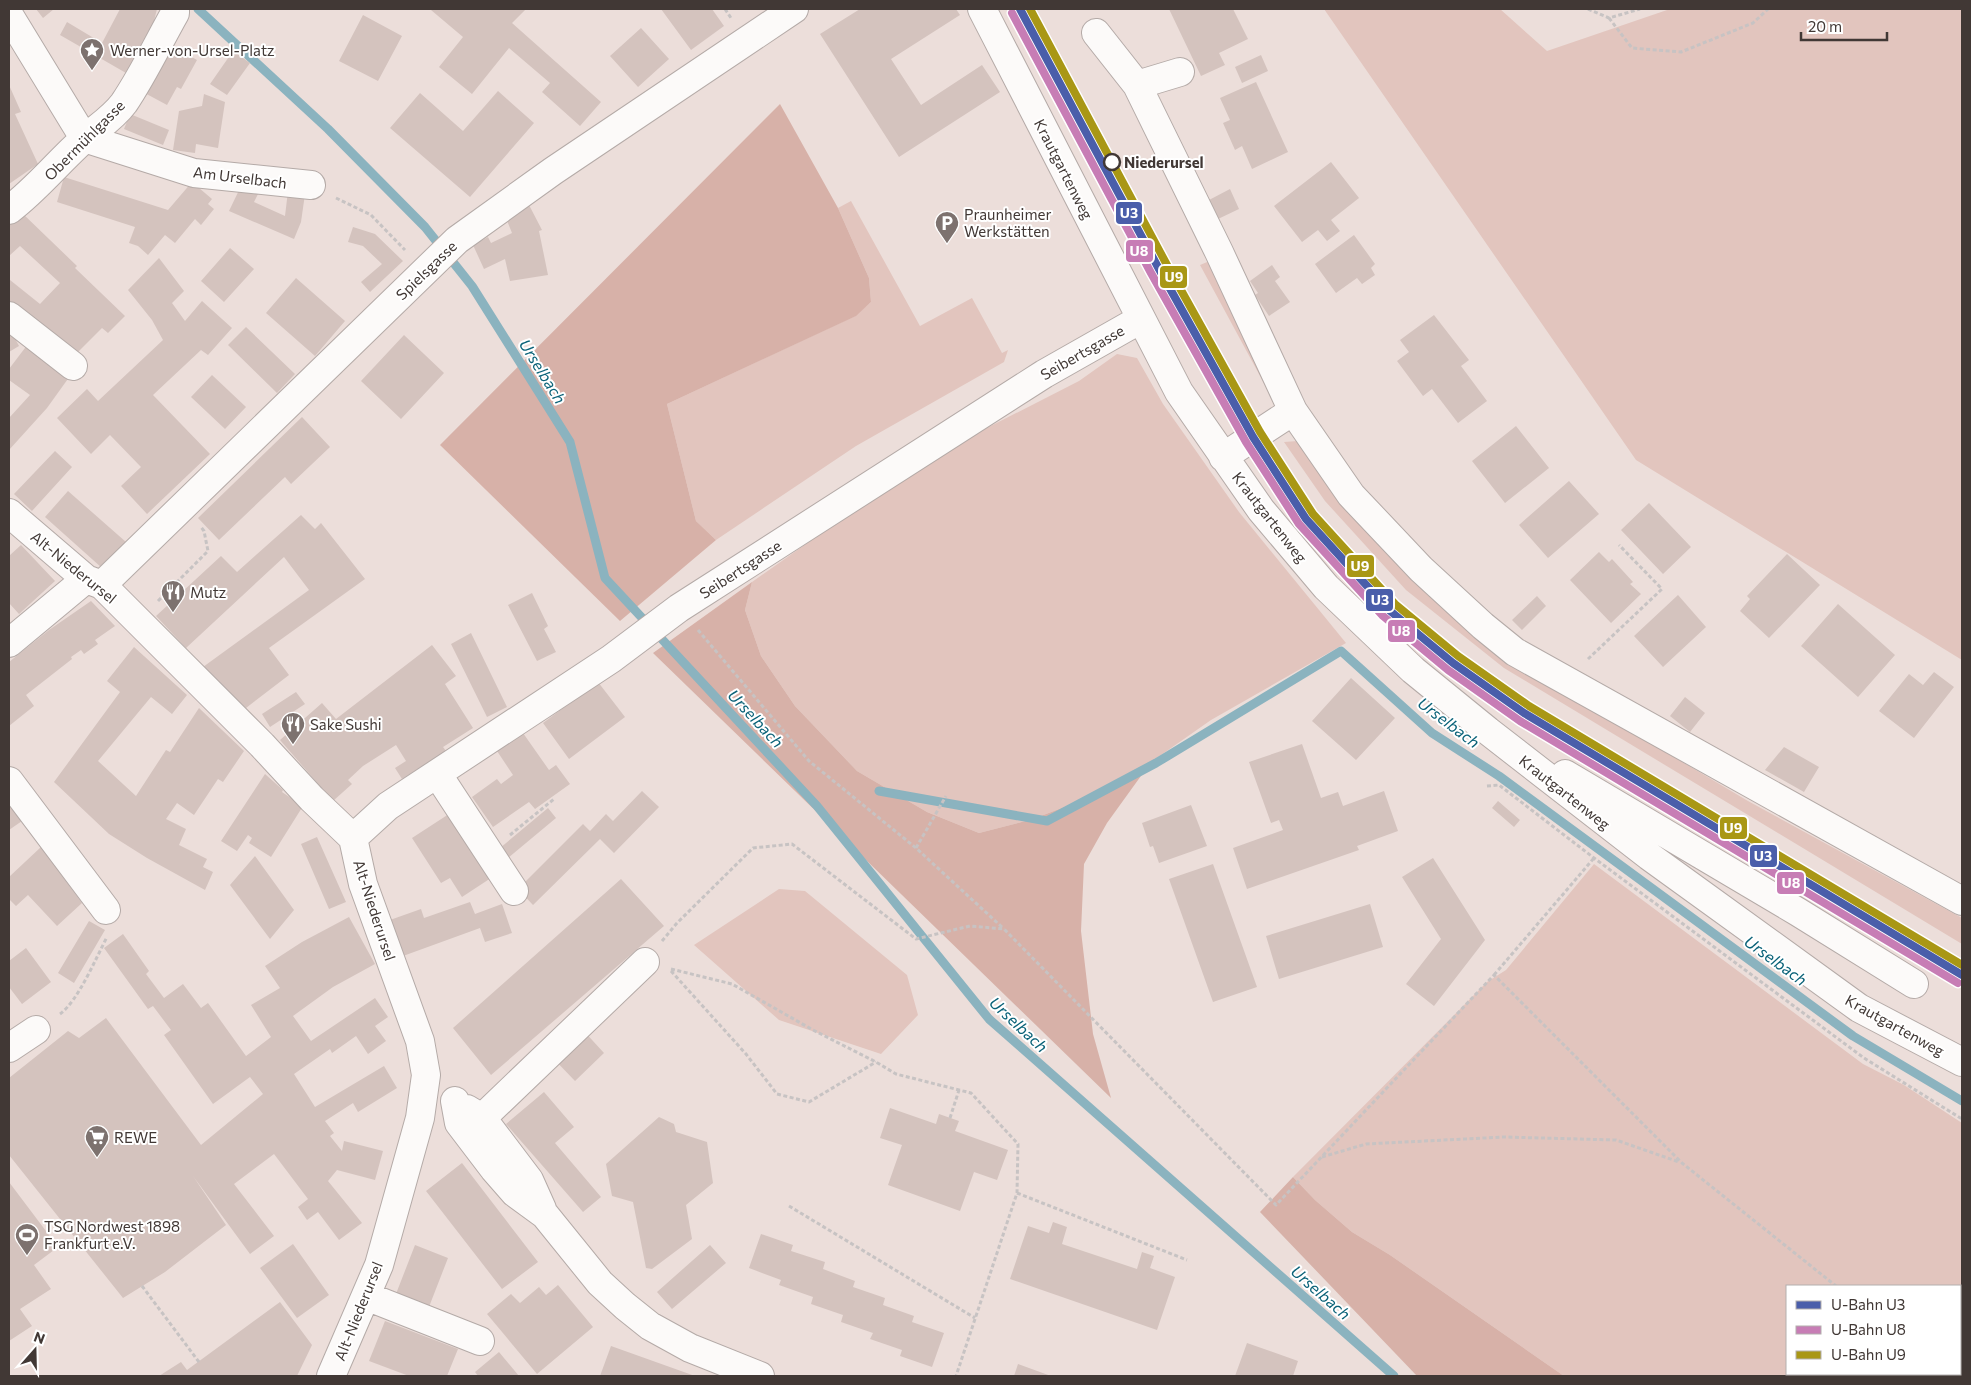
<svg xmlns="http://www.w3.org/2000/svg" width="1971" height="1385" viewBox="0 0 1971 1385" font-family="Commissioner,sans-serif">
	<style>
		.green { fill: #e2c5be; fill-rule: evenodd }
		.forest { fill: #d7b1a8 }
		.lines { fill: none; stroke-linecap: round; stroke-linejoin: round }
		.stream { stroke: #8bb3bf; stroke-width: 9 }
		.building { fill: #d4c3be }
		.minor-casing { stroke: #b4aaa7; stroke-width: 30 }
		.path { stroke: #c7c3c3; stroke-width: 3; stroke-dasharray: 4 2.5; stroke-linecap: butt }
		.minor { stroke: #fcfaf9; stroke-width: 28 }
		.metro-1-casing { stroke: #fff; stroke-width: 11 }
		.metro-2-casing { stroke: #fff; stroke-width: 11 }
		.metro-3-casing { stroke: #fff; stroke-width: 11 }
		.metro-1 { stroke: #4a5eaa; stroke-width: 8 }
		.metro-2 { stroke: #c77db5; stroke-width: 8 }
		.metro-3 { stroke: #a99715; stroke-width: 8 }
		.stop-dot { fill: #fff; stroke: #413835; stroke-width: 2.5 }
		.labels { text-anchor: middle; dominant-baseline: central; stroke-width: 4; stroke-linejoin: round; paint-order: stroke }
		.poi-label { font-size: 15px; fill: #413835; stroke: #fff; text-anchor: start }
		.street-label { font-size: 15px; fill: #413835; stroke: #fff }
		.stop-label { font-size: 15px; font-weight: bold; fill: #413835; stroke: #fff; text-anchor: start }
		.water-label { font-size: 16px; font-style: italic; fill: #0a6278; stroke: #fff }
		.line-badge { stroke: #fff; stroke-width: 2 }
		.badge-label { font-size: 14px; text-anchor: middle; font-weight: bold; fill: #fff }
	</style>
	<rect width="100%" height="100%" fill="#ecdeda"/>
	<path class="green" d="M1324,9h176l47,42 123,-42h292v651l-326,-200z
		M851,201l69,125 52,-28 30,55 6,-3 -4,12 -148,84 -140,94 -20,-19 -29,-117 188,-88 16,-14 -2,-24 -31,-70z
		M1212,260l58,126 -4,1 -66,-122z
		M1117,354l20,4 26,46 76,108 107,131 -135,77 -97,68 -81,31 -54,14 -52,-21 -70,-41 -62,-65 -34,-50 -16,-46 7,-28 115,-81 114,-70 98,-50z
		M1298,441l50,65 95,103 66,50 239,142 214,117v26l-458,-276 -98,-78 -81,-89 -41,-59z
		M1594,864l269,200 41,21 58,38v253h-398l-174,-121 -38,-23 -37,-32 -22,-23 194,-195 19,-12zM1787,1286h173v88h-173z
		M779,889l26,2 102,84 11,40 -37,39 -102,-34 -85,-75z"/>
	<path class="forest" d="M780,104l58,104 31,70 2,24 -15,14 -189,88 29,117 20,19 -96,81 -180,-176z
		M752,582l-7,28 16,46 34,50 62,65 70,41 52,21 54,-14 81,-31 37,-26 -44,61 -23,41 -3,67 12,103 18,64 -458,-445z
		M1293,1177l22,23 37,32 38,23 174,121h-147l-157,-164z"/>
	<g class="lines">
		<path class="stream" d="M198,9l130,120 97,98 47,59 98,156 35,136 212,228 172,213 405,357
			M879,791l168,30 109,-58 185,-112 91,82 67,43 354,260 109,65"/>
	</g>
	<path class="building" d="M36,9h18l-11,9z
		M120,9h37l-5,20 -26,44 -66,-38 7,-13 35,21z
		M432,9h94l-14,14 89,79 -21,24 -38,-34 8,-9 -41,-35 -37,46 -33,-27 24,-30 -32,-27z
		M661,9h51l12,17 -33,24z
		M860,9h96l4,6 -69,44 30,46 61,-40 18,27 -101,65 -79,-123z
		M1169,9h64l15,30 -29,14 6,12 -24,11z
		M363,15l39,21 -24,45 -39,-20z
		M641,28l28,31 -31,28 -28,-31z
		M168,44l29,16 -16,29 -4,-2 -10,18 -26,-14z
		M233,51l17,12 -23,32 -17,-11z
		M1261,55l7,16 -26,12 -7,-16z
		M1256,82l32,70 -36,17 -10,-23 -7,4 -12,-27 7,-3 -10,-22z
		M9,85l12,27 -6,2 23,50 -29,20z
		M498,91l36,32 -64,74 -80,-69 30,-35 43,38z
		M204,94l21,8 -7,46 -22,-4 -1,9 -22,-3 6,-39 23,-5z
		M130,114l39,16 -6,15 -39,-16z
		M1331,162l28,36 -28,22 9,11 -13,10 -9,-11 -16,12 -28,-36z
		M64,177l104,33 24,-28 20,17 -4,5 6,5 -13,16 -6,-6 -20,24 -10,-8 -17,20 -10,-9 -9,-3 6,-16 -78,-25z
		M242,184l17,8 -5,10 31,14 3,-25 17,3 -4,28 -7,17 -65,-28z
		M1230,189l9,20 -21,10 -9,-19z
		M529,205l13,25 -3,1 9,44 -38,6 -5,-22 -21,10 -11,-24 15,-8 3,6 21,-10 -6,-15z
		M21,212l56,54 -2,2 50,48 -17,17 -6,-5 -29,29 -64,-53 1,-24 30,24 20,-21 -40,-37 -11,10v-33z
		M353,227l22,7 28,27 -33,31 -9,-10 21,-18 -19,-18 -15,-4z
		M1354,235l21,29 -4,4 4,7 -13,9 -5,-6 -21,15 -21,-29z
		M230,248l24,21 -30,33 -23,-21z
		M159,258l25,33 -12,12 13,18 17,-20 30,27 -24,27 -7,-5 -48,45 57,59 -63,60 -26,-28 20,-19 -31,-32 -19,19 -34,-36 30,-29 11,12 65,-61 -11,-20 -24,-30z
		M1272,265l8,12 -5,4 15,21 -21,14 -14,-21 3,-2 -8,-12z
		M296,278l49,43 -30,35 -49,-43z
		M1434,315l35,45 -8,6 26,35 -29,22 -26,-34 -9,7 -26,-35 12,-9 -9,-12z
		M9,327l10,19 -10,6z
		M246,327l49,47 -18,19 -49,-48z
		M404,335l40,38 -43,46 -40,-38z
		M28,344l42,32 -23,32 -38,42v-32l21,-23 -21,-15v-11z
		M212,375l34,32 -21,22 -34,-32z
		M302,417l28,30 -39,37 -6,-7 -66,63 -21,-22z
		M1516,426l33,42 -44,35 -33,-42z
		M55,451l17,16 -40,44 -18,-17z
		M1569,481l30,33 -51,44 -29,-33z
		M68,491l58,51 -24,26 -57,-51z
		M1649,503l42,44 -28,27 -42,-44z
		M301,515l14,14 6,-6 44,56 -96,69 20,27 -43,33 -43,-41 106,-77 -25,-33 -98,91 -30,-32 65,-60 16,16z
		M21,545l34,36 -36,33 -10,-11v-47z
		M1599,552l10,10 3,-3 21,23 -3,2 11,10 -30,29 -41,-43z
		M1787,554l33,31 -51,53 -29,-27 10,-12 -3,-3z
		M532,593l16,33 -4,3 12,23 -19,9 -29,-56z
		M1678,595l28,32 -43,40 -29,-31z
		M1537,596l9,10 -24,24 -10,-10z
		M91,601l24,25 -20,14 3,4 -14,10 -3,-4 -10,7 1,2 -46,36 8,11 -25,20v-64l40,-32z
		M1838,604l57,51 -37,42 -57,-51z
		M471,633l36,74 -20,10 -36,-73z
		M432,645l24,31 -11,8 28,44 -30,19 3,4 -44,28 -7,-11 11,-7 -10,-16 -33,21 -15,14 4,4 -19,17 -53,-61 42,-37 14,16z
		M134,647l53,48 -15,19 -21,-17 -53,64 38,35 30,-46 4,2 29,-44 45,43 -21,31 -5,-3 -24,36 -17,-12 -11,16 20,10 -7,16 28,14 -4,8 10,5 -8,18 -58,-32 -38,-24 -55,-52 66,-90 -13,-11z
		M1934,672l20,15 -40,51 -35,-27 30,-37 14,11z
		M1351,678l44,40 -39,42 -44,-39z
		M598,682l27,35 -56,42 -26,-36z
		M296,692l9,12 -35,23 -8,-13z
		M1685,697l20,16 -15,19 -20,-16z
		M523,733l26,37 7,-5 14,19 -35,25 -6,-7 -36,25 -21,-30 25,-18 4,5 12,-9 -16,-24z
		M1302,744l19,54 17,-6 5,14 41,-15 14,40 -41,15 2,4 -112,39 -14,-41 50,-18 -4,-10 -8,3 -22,-61z
		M1784,747l35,20 -15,25 -39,-22z
		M265,774l18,16 -1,2 21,14 -32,51 -22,-14 3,-5 -4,-3 -11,16 -16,-10z
		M642,791l17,16 -45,46 -14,-14 -67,66 -15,-16 65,-65 7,7 16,-17 7,7z
		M1498,801l22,19 -6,7 -22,-19z
		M12,805l10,16 -13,9v-24z
		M1191,805l16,41 -48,17 -6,-17 -3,1 -8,-24z
		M548,808l8,10 -48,40 -8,-10z
		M452,812l42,64 -32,21 -12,-19 -9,5 -29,-45z
		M317,837l29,65 -17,7 -28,-65z
		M41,847l41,56 -25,23 -29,-31 -12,11 -7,-7v-22z
		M255,856l39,54 -24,29 -40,-54z
		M1433,858l52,82 -51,66 -28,-22 35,-45 -39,-62z
		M1213,864l44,123 -44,15 -44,-123z
		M621,879l43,47 -173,149 -38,-47z
		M470,902l5,12 27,-10 10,29 -27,9 -5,-14 -77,28 -13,-36 31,-11 3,9z
		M1370,904l13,43 -104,32 -13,-43z
		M349,917l26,47 -42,23 -40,29 18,25 64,-43 13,19 -13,9 11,15 -18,13 -12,-18 -24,17 -2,-4 -36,25 21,33 69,-41 13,22 -39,24 -5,-9 -28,18 9,12 -4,3 12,15 2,-10 39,10 -8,29 -38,-10 -9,11 34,42 -23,17 -21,-28 -11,8 -9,-13 10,-8 -34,-45 -40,30 40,52 -24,18 -57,-78 33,49 -61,47 -42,26 -114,-143v-77l59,-47 11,7 27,-20 95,127 62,-51 -13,-17 -37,27 -49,-69 7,-5 -18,-24 -5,3 -44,-61 19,-14 26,37 -3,3 18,24 19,-14 18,24 7,-5 38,53 25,-19 -20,-32 29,-17 -15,-22 37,-24z
		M89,921l16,9 -31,53 -16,-10z
		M26,948l25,34 -29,22 -13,-17v-26z
		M582,1029l22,24 -29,28 -23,-24z
		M544,1092l30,35 -19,16 46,54 -18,15 -77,-88z
		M890,1108l46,16 3,-10 20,7 -4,10 53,19 -11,30 -23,-8 -14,39 -72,-26 14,-40 -22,-7z
		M659,1117l15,7 2,8 31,10 6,41 -27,22 6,34 -40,30 -6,-1 -13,-66 -21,-6 -6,-32z
		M462,1163l76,99 -36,27 -76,-98z
		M9,1182l49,65 -24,18 17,24 -31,20 12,17 -23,15z
		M1053,1222l14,5 -5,17 75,25 5,-17 12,4 -4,12 25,9 -18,53 -147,-51 18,-53 21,7z
		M761,1234l32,11 -2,6 34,11 -2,7 32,12 -2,6 32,11 -2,7 31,11 -2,6 32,11 -12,34 -32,-11 2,-6 -32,-11 3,-6 -32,-11 2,-7 -32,-11 2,-7 -34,-12 2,-5 -32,-12z
		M293,1244l36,51 -32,23 -37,-50z
		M415,1245l33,13 -21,54 -33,-13z
		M710,1245l16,18 -54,46 -15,-17z
		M558,1285l35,42 -56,47 -50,-60 24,-20 9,9 19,-16 7,8z
		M280,1302l32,43 -15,31h-138l22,-14 6,8z
		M385,1321l73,28 -11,27h-38l-40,-15z
		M1247,1343l51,18 -5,15h-58z
		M611,1346l84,30h-95z
		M499,1352l20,24h-41l-3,-4z
		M1018,1364l33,12h-37z"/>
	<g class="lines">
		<g class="minor-casing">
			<path id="minor" d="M982,9l197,383 82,118 65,77 87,83 75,61 161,125 210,152 103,54
				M9,15l75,123 110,35 117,12
				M1096,33l41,52 82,167 74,159 58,84 70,74 62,57 32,26 447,249
				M1137,85l43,-13
				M9,210c28,-21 49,-48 75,-71 14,-12 29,-21 40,-36 19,-28 34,-60 51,-90v-4
				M9,316l64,50
				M1223,457l70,-46
				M9,513l77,66 16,6 160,160 50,54 41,39 10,46 57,157 6,34 -6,43 -41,147 -48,111
				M102,585l355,-345 96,-69 241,-162
				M9,643l77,-64
				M1565,774l233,138 116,72
				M438,775l76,116
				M9,781l97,129
				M353,838l35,-32 223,-147 68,-51 365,-234 97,-55
				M9,1048l27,-18
				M455,1101l4,22 35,46 21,24 30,22 55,68 25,23 25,20 40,22 70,28
				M467,1109l15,9 47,62 13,29
				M482,1118l163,-156
				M366,1296l114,45"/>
		</g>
		<path class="path" d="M725,9l6,9
			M1588,9l21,9 31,-9
			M1609,18l23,30 49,4 72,-29 15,-14
			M336,198l35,17 34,35
			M158,601l50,-50 -4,-20 -3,-4
			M698,630l111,131 107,87 88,81
			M1588,659l74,-70 -43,-44
			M1487,786l12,-1 95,73 270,200 98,61
			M510,835l44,-36
			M916,848l30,-52
			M662,941l15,-18 76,-75 39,-4 124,95 54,-13 34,3 272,276 218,-230 188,188 154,123
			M671,969l61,15 81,46 63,32 20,12 75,19 47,51 -1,49 -61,183
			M671,971l75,83 31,40 32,8 67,-40
			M1494,975l100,-117
			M60,1014c18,-13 36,-56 47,-77
			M950,1118l9,-28
			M1322,1157l44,-13 138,-7 112,3 63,22
			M1017,1193l170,67
			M789,1206l186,112
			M142,1286l57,76
			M1949,1374l5,2"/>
		<use href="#minor" class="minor"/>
		<g class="metro-1-casing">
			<path id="metro-1" d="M1020,9l139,260 94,168 53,82 83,91 64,53 71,50 438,262"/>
		</g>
		<g class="metro-2-casing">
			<path id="metro-2" d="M1012,13l139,260 95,169 53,82 84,92 65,54 72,51 438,262"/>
		</g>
		<g class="metro-3-casing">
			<path id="metro-3" d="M1030,9l137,256 93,167 53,82 82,90 63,52 71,50 433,259"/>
		</g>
		<use href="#metro-1" class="metro-1"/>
		<use href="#metro-2" class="metro-2"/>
		<use href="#metro-3" class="metro-3"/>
	</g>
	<defs>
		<g id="sight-pin" transform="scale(1.25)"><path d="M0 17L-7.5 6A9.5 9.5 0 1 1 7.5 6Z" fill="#7d726f" stroke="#fff"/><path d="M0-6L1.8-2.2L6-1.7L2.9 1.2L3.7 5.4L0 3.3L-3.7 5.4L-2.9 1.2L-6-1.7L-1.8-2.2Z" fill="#fff"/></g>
		<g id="parking-pin" transform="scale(1.25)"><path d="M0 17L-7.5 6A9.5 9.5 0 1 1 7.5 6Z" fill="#7d726f" stroke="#fff"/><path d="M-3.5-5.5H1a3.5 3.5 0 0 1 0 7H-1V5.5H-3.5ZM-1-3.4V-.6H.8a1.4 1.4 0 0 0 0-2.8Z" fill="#fff"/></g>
		<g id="restaurant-pin" transform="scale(1.25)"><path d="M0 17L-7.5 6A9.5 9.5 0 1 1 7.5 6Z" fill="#7d726f" stroke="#fff"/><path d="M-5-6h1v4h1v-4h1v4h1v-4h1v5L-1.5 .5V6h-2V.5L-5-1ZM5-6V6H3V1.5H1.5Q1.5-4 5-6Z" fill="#fff"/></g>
		<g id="supermarket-pin" transform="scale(1.25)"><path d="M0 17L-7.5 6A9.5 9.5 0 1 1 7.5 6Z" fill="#7d726f" stroke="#fff"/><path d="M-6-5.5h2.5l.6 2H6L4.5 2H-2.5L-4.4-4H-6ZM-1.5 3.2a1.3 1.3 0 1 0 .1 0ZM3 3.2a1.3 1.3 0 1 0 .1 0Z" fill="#fff"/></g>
		<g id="stadium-pin" transform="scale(1.25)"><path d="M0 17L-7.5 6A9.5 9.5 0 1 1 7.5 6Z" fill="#7d726f" stroke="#fff"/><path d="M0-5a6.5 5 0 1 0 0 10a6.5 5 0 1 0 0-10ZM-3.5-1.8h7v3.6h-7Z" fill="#fff"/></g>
	</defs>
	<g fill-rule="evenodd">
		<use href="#sight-pin" x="92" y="50"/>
		<use href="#parking-pin" x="947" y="223"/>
		<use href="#restaurant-pin" x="173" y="592"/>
		<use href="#restaurant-pin" x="293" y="724"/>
		<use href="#supermarket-pin" x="97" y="1137"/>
		<use href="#stadium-pin" x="27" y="1235"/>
	</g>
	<circle class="stop-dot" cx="1112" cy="162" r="8"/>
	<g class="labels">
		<g class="poi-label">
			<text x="110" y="50">Werner-von-Ursel-Platz</text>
			<text x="964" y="214">Praunheimer<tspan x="964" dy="17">Werkstätten</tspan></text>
			<text x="190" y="592">Mutz</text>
			<text x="310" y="724">Sake Sushi</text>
			<text x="114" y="1137">REWE</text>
			<text x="44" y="1226">TSG Nordwest 1898<tspan x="44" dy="17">Frankfurt e.V.</tspan></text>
		</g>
		<g class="street-label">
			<text transform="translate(84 140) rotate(-45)">Obermühlgasse</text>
			<text transform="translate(1064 169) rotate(63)">Krautgartenweg</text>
			<text transform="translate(240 177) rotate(7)">Am Urselbach</text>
			<text transform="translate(426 270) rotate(-44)">Spielsgasse</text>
			<text transform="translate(1082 352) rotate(-30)">Seibertsgasse</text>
			<text transform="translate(1270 517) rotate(52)">Krautgartenweg</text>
			<text transform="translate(74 567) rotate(39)">Alt-Niederursel</text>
			<text transform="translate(740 569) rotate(-33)">Seibertsgasse</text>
			<text transform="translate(1565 792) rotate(38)">Krautgartenweg</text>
			<text transform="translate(375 910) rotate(72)">Alt-Niederursel</text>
			<text transform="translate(1895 1025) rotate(29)">Krautgartenweg</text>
			<text transform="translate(358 1311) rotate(-68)">Alt-Niederursel</text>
		</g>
		<g class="stop-label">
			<text x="1124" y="162">Niederursel</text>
		</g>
		<g class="water-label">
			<text transform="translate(543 371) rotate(58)">Urselbach</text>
			<text transform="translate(756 718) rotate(47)">Urselbach</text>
			<text transform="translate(1449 722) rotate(37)">Urselbach</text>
			<text transform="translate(1776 960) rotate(36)">Urselbach</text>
			<text transform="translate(1019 1024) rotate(43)">Urselbach</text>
			<text transform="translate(1321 1292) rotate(41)">Urselbach</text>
		</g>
	</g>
	<g class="line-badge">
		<rect x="1115" y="201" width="28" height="24" rx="5" fill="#4a5eaa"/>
		<rect x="1125" y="239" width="29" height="24" rx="5" fill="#c77db5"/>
		<rect x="1159" y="265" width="29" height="24" rx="5" fill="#a99715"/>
		<rect x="1346" y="554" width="29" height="24" rx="5" fill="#a99715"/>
		<rect x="1365" y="588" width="29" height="24" rx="5" fill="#4a5eaa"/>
		<rect x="1387" y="619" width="29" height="24" rx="5" fill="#c77db5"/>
		<rect x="1719" y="816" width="29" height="24" rx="5" fill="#a99715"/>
		<rect x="1749" y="844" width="29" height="24" rx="5" fill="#4a5eaa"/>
		<rect x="1776" y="871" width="29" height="24" rx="5" fill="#c77db5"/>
	</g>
	<g class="badge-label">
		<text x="1129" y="218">U3</text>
		<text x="1139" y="256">U8</text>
		<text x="1174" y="282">U9</text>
		<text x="1360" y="571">U9</text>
		<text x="1380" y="605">U3</text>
		<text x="1401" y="636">U8</text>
		<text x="1733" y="833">U9</text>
		<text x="1763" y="861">U3</text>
		<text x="1791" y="888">U8</text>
	</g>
	<rect width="1971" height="1385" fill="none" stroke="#413835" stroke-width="20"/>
	<rect x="1786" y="1285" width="175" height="90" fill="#ffffff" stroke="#b3afae"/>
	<rect x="1796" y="1301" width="25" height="8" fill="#4a5eaa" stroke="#b3afae"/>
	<text x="1831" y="1310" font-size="15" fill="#413835">U-Bahn U3</text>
	<rect x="1796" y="1326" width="25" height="8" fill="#c77db5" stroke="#b3afae"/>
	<text x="1831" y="1335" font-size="15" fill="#413835">U-Bahn U8</text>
	<rect x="1796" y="1351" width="25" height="8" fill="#a99715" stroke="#b3afae"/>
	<text x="1831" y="1360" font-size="15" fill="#413835">U-Bahn U9</text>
	<g transform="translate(35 1350) rotate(20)" stroke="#ffffff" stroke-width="4" paint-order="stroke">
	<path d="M0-4L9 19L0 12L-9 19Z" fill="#413835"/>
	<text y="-8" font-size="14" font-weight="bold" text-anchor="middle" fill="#413835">N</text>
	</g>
	<path d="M1801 32v8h86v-8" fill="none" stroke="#413835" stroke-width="2.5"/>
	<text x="1808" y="32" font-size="15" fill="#413835" stroke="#ffffff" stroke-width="4" paint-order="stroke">20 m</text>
</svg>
